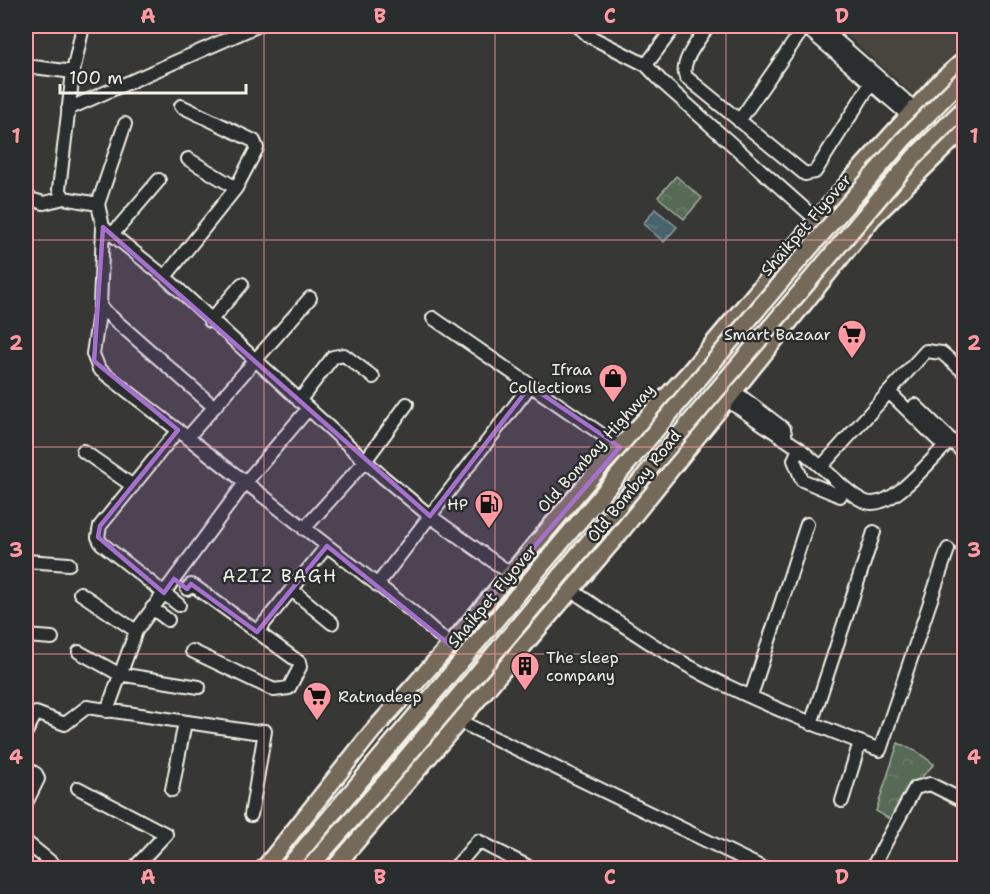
<svg xmlns="http://www.w3.org/2000/svg" width="990" height="894" viewBox="0 0 990 894" font-family="'Shantell Sans',sans-serif">
	<style>
		.built { fill: #47453e }
		.park { fill: url(#park-crowns); stroke: #a5ae9e; stroke-width: 1.5 }
		.water { fill: url(#water-ripples); stroke: #8c9c9e; stroke-width: 1.5 }
		.lines { fill: none; stroke-linecap: round; stroke-linejoin: round }
		.minor-casing { stroke: #f4f1e8; stroke-width: 16 }
		.major-casing { stroke: #f4f1e8; stroke-width: 20 }
		.minor { stroke: #2a2d2e; stroke-width: 12 }
		.major { stroke: #746a5a; stroke-width: 15 }
		.major-bridge-casing { stroke: #f4f1e8; stroke-width: 20; stroke-linecap: butt }
		.major-bridge { stroke: #746a5a; stroke-width: 15 }
		.marked { fill: #a571cd; fill-opacity: 0.2; stroke: #a571cd; stroke-width: 4.5; stroke-linejoin: round }
		.grid { fill: none; stroke: #ff9aa2; stroke-width: 1.5; stroke-opacity: 0.55 }
		.labels { text-anchor: middle; dominant-baseline: central; stroke-width: 5; stroke-linejoin: round; paint-order: stroke }
		.street-label { font-size: 16px; fill: #f4f1e8; stroke: #2a2d2e }
		.poi-label { font-size: 16px; fill: #f4f1e8; stroke: #2a2d2e; text-anchor: end }
		.neighbourhood-label { font-size: 18px; letter-spacing: 1.5px; fill: #f4f1e8; stroke: #2a2d2e }
		.neatline { fill: none; stroke: #ff9aa2; stroke-width: 2 }
		.grid-label { font-size: 20px; text-anchor: middle; font-weight: bold; fill: #ff9aa2 }
	</style>
	<defs>
		<pattern id="park-crowns" width="20" height="18" patternUnits="userSpaceOnUse" patternTransform="scale(1.5)"><rect width="20" height="18" fill="#566a55"/><path d="M2 6a3 3 0 1 1 6 0M12 15a3 3 0 1 1 6 0" fill="none" stroke="#6f806d"/></pattern>
		<pattern id="water-ripples" width="26" height="14" patternUnits="userSpaceOnUse" patternTransform="scale(1.5)"><rect width="26" height="14" fill="#47646c"/><path d="M2 4q2-2 4 0t4 0M15 11q2-2 4 0t4 0" fill="none" stroke="#627b81"/></pattern>
	</defs>
	<rect width="100%" height="100%" fill="#373835"/>
	<filter id="ink" filterUnits="userSpaceOnUse"><feTurbulence type="fractalNoise" baseFrequency=".0167" numOctaves="2"/><feDisplacementMap in="SourceGraphic" scale="12" xChannelSelector="R" yChannelSelector="G"/><feConvolveMatrix kernelMatrix="1 2 1 2 8 2 1 2 1" color-interpolation-filters="sRGB"/></filter>
	<g filter="url(#ink)">
		<path class="built" d="M837,26h127v23l-45,51z"/>
		<path class="park" d="M676,176l26,22 -18,21 -26,-22z
			M898,743l18,8 18,13 -25,27 -18,29 -15,-9z"/>
		<path class="water" d="M655,209l22,18 -13,15 -21,-18z"/>
		<g class="lines">
			<g class="minor-casing">
				<path id="minor" d="M83,26l-10,46 -14,117 5,9 34,6
					M578,26l11,10 57,29 17,18 155,138
					M708,26c-8,13 -29,36 -22,51l119,97 10,-2 56,-89
					M804,26l105,90
					M820,26l95,83
					M646,65l29,-39
					M26,66l47,6
					M68,109l189,-83
					M739,121l66,-95
					M125,124l-27,80 5,23 -3,80 -7,47 6,15 315,244 36,32
					M188,159l48,29
					M26,198l18,5 20,-5
					M103,227l62,50 218,200 47,39 81,58
					M112,235l47,-55
					M165,277l71,-89 21,-40 -3,-7 -73,-35
					M100,307l113,99
					M433,318l187,129
					M210,321l32,-37
					M734,391l50,38 2,10
					M889,392l55,54
					M727,400l73,49 21,18 105,-116 16,2 22,19
					M299,401l34,-44 11,-2 29,22
					M915,405l36,35
					M178,430l-78,96 -2,11 3,6 78,62
					M187,438l123,-140
					M799,448l-5,12 8,20 38,16
					M83,451l50,35
					M821,467c13,10 29,29 45,35 27,9 66,-45 85,-62l13,14
					M304,529l61,-68 42,-57
					M26,561l43,3
					M377,585l153,-199
					M187,589l4,-4 3,1 105,76 1,5 -11,21 -15,2 -82,-39
					M292,590l40,33
					M571,590c48,32 96,67 148,92 53,26 107,47 161,68l68,-201
					M80,593l56,38
					M152,608l16,12
					M257,632l70,-86
					M26,636l26,2
					M79,652l40,22 80,13
					M751,696l56,-172
					M107,711l29,-80 109,-148 63,-74
					M459,721l304,147
					M811,724l63,-192
					M26,732l10,-19 29,11 22,-17 167,25 11,-1 -14,84
					M26,768l10,6 2,5 -12,24
					M78,788l88,46 -32,34
					M172,790l13,-68
					M842,801l18,-59
					M26,842l32,26
					M455,868l23,-27 49,25
					M872,868l43,-80 15,-4 34,17"/>
			</g>
			<g class="major-casing">
				<path id="major" d="M264,868l107,-135 79,-88 147,-174 92,-99 162,-193 88,-97 25,-22
					M334,868l282,-330 257,-320 91,-89"/>
			</g>
			<use href="#minor" class="minor"/>
			<use href="#major" class="major"/>
			<g class="major-bridge-casing">
				<path id="major-bridge" d="M287,868l498,-591 118,-137 61,-62
					M309,868l84,-95 521,-616 50,-49"/>
			</g>
			<use href="#major-bridge" class="major-bridge"/>
		</g>
	</g>
	<path class="marked" d="M103,227l327,289 100,-130 90,61 -170,198 -123,-99 -70,86 -66,-48 -4,5 -13,-10 -10,14 -66,-56 2,-11 78,-96 -84,-69z"/>
	<path class="grid" d="M264,26v842M495,26v842M726,26v842M26,240h938M26,447h938M26,654h938"/>
	<defs>
		<g id="supermarket-pin" transform="scale(1.5)"><path d="M0 17L-7.5 6A9.5 9.5 0 1 1 7.5 6Z" fill="#ff9aa2" stroke="#2a2d2e"/><path d="M-6-5.5h2.5l.6 2H6L4.5 2H-2.5L-4.4-4H-6ZM-1.5 3.2a1.3 1.3 0 1 0 .1 0ZM3 3.2a1.3 1.3 0 1 0 .1 0Z" fill="#111"/></g>
		<g id="shop-pin" transform="scale(1.5)"><path d="M0 17L-7.5 6A9.5 9.5 0 1 1 7.5 6Z" fill="#ff9aa2" stroke="#2a2d2e"/><path d="M-5-2.5h2.3a2.7 3.5 0 0 1 5.4 0H5L5.5 6h-11ZM-1.5-2.5h3a1.5 2.3 0 0 0-3 0Z" fill="#111"/></g>
		<g id="fuel-pin" transform="scale(1.5)"><path d="M0 17L-7.5 6A9.5 9.5 0 1 1 7.5 6Z" fill="#ff9aa2" stroke="#2a2d2e"/><path d="M-5.5-6h7V0h2V4h1.3V-2.5L3-4.5l.8-.8L6-3V5H2.5V1h-1V6h-7ZM-4.2-4.7v3.2H.2V-4.7Z" fill="#111"/></g>
		<g id="building-pin" transform="scale(1.5)"><path d="M0 17L-7.5 6A9.5 9.5 0 1 1 7.5 6Z" fill="#ff9aa2" stroke="#2a2d2e"/><path d="M-4-6H4V6H1V3H-1V6H-4ZM-2.5-4.3h1.7v1.8h-1.7ZM.8-4.3h1.7v1.8H.8ZM-2.5-1h1.7V.8h-1.7ZM.8-1h1.7V.8H.8Z" fill="#111"/></g>
	</defs>
	<g fill-rule="evenodd">
		<use href="#supermarket-pin" x="852" y="334"/>
		<use href="#shop-pin" x="613" y="378"/>
		<use href="#fuel-pin" x="489" y="504"/>
		<use href="#building-pin" x="525" y="666"/>
		<use href="#supermarket-pin" x="317" y="696"/>
	</g>
	<g class="labels">
		<g class="street-label">
			<text transform="translate(806 225) rotate(-49)">Shaikpet Flyover</text>
			<text transform="translate(596 448) rotate(-48)">Old Bombay Highway</text>
			<text transform="translate(634 486) rotate(-51)">Old Bombay Road</text>
			<text transform="translate(492 596) rotate(-50)">Shaikpet Flyover</text>
		</g>
		<g class="poi-label">
			<text x="831" y="334">Smart Bazaar</text>
			<text x="592" y="369">Ifraa<tspan x="592" dy="18">Collections</tspan></text>
			<text x="468" y="504">HP</text>
			<text x="546" y="657" text-anchor="start">The sleep<tspan x="546" dy="18">company</tspan></text>
			<text x="338" y="696" text-anchor="start">Ratnadeep</text>
		</g>
		<g class="neighbourhood-label">
			<text x="280" y="576">AZIZ BAGH</text>
		</g>
	</g>
	<rect width="990" height="894" fill="none" stroke="#2a2d2e" stroke-width="66"/>
	<path d="M60 84v9h186v-9" fill="none" stroke="#f4f1e8" stroke-width="3"/>
	<text x="69" y="84" font-size="18" fill="#f4f1e8" stroke="#2a2d2e" stroke-width="4.5" paint-order="stroke">100 m</text>
	<rect x="33" y="33" width="924" height="828" class="neatline"/>
	<g class="grid-label">
		<text x="148" y="23">A</text>
		<text x="380" y="23">B</text>
		<text x="610" y="23">C</text>
		<text x="842" y="23">D</text>
		<text x="16" y="143">1</text>
		<text x="974" y="143">1</text>
		<text x="16" y="350">2</text>
		<text x="974" y="350">2</text>
		<text x="16" y="557">3</text>
		<text x="974" y="557">3</text>
		<text x="16" y="764">4</text>
		<text x="974" y="764">4</text>
		<text x="148" y="884">A</text>
		<text x="380" y="884">B</text>
		<text x="610" y="884">C</text>
		<text x="842" y="884">D</text>
	</g>
</svg>
